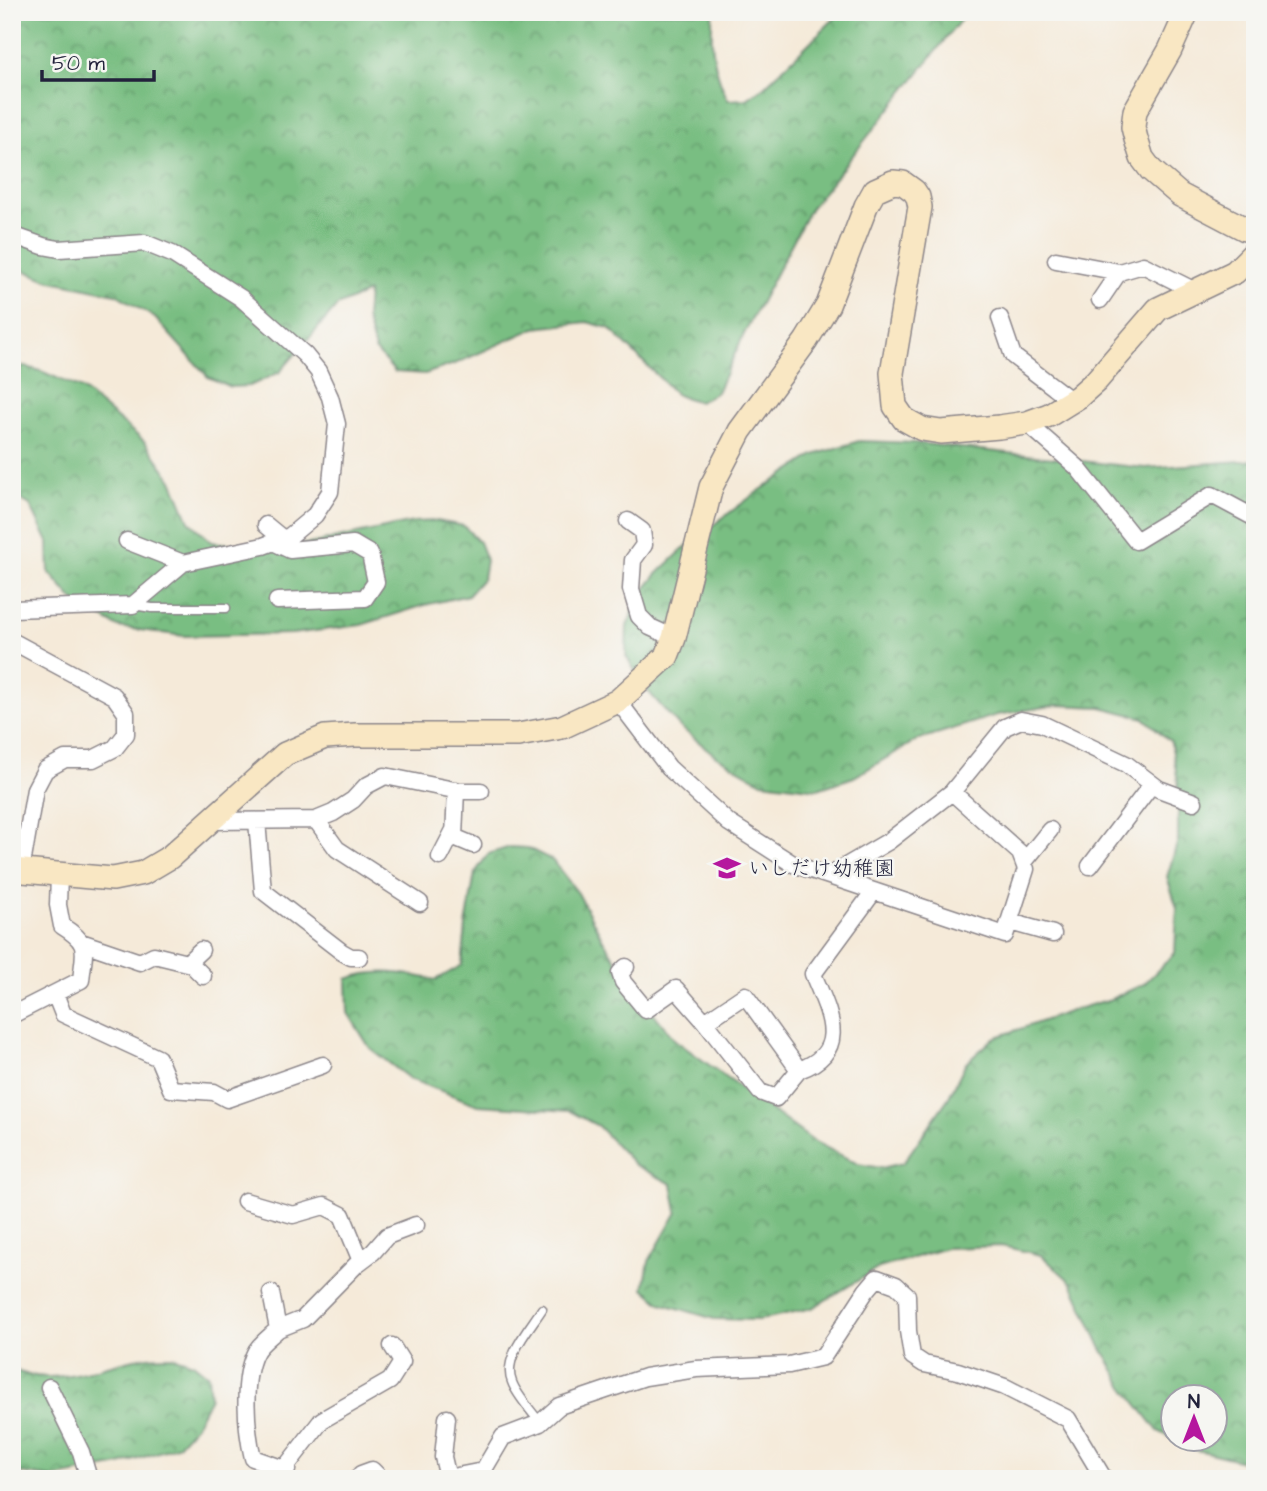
<svg xmlns="http://www.w3.org/2000/svg" width="1267" height="1491" viewBox="0 0 1267 1491" font-family="'Architects Daughter','Klee One',sans-serif">
	<style>
		.forest { fill: url(#forest-crowns); stroke: #4e705e; stroke-width: 2; fill-rule: evenodd }
		.lines { fill: none; stroke-linecap: round; stroke-linejoin: round }
		.lane-casing { stroke: #8c868a; stroke-width: 11 }
		.street-casing { stroke: #8c868a; stroke-width: 19 }
		.secondary-casing { stroke: #8c868a; stroke-width: 26 }
		.lane { stroke: #fff; stroke-width: 8 }
		.street { stroke: #fff; stroke-width: 16 }
		.secondary { stroke: #f9e7c3; stroke-width: 23 }
		.labels { text-anchor: middle; dominant-baseline: central; stroke-width: 5; stroke-linejoin: round; paint-order: stroke }
		.poi-label { font-size: 21px; fill: #22223b; stroke: #f6f6f2; text-anchor: start }
	</style>
	<defs>
		<pattern id="forest-crowns" width="20" height="18" patternUnits="userSpaceOnUse" patternTransform="scale(1.75)"><rect width="20" height="18" fill="#79be82"/><path d="M2 6a3 3 0 1 1 6 0M12 15a3 3 0 1 1 6 0" fill="none" stroke="#639a6c"/></pattern>
	</defs>
	<rect width="100%" height="100%" fill="#f6f6f2"/>
	<filter id="ink" filterUnits="userSpaceOnUse"><feTurbulence type="fractalNoise" baseFrequency=".0143" numOctaves="2"/><feDisplacementMap in="SourceGraphic" scale="14" xChannelSelector="R" yChannelSelector="G"/><feConvolveMatrix kernelMatrix="1 2 1 2 8 2 1 2 1" color-interpolation-filters="sRGB"/></filter>
	<filter id="wash" filterUnits="userSpaceOnUse"><feTurbulence type="fractalNoise" baseFrequency=".00686" numOctaves="4" result="noise"/><feDisplacementMap in="SourceGraphic" scale="28" xChannelSelector="R" yChannelSelector="G"/><feGaussianBlur stdDeviation="1.57" result="paint"/><feColorMatrix in="noise" values="0 0 0 0 0 0 0 0 0 0 0 0 0 0 0 0 0 1.4 0 .05"/><feComposite in="paint" operator="in"/></filter>
	<g filter="url(#wash)">
		<rect width="100%" height="100%" fill="#f5ead9"/>
		<path class="forest" d="M12,12h701c-4,32 1,60 15,88l19,-1 17,-12 77,-75h126l-157,197 -66,125 -27,58 -18,10 -22,-7 -68,-67 -22,-6 -52,6 -78,35 -32,11 -30,-2 -20,-22 -9,-32 2,-26 -31,14 -57,66 -30,14 -20,1 -22,-10 -53,-59 -39,-24 -69,-14 -35,-15z
			M12,363l29,8 41,18 63,53 27,38 17,41 23,21 42,5 55,-3 104,-22 24,-1 27,5 15,16 7,18 -3,18 -15,17 -43,10 -64,20 -69,9 -108,2 -66,-9 -45,-27 -24,-28 -1,-30 -18,-37 -18,-10z
			M859,441l58,2 228,25 110,-8v1004l-62,-15 -35,-18 -34,-44 -23,-40 -29,-64 -31,-28 -40,-9 -55,2 -67,20 -67,40 -53,12 -45,-1 -53,-16 -17,-15 5,-27 28,-49 -5,-28 -37,-19 -37,-39 -28,-15 -92,-6 -68,-26 -40,-31 -22,-35 -1,-34c30,-11 58,-6 89,1l26,-15 4,-39 9,-53 13,-19 22,-7 18,1 24,12 26,33 25,47 30,47 42,53 138,101 45,23 23,4 22,-5 46,-66 16,-33 29,-26 83,-29 34,-10 33,-15 31,-31 2,-45 -10,-31 11,-37v-58l-7,-40 -27,-24 -43,-11 -44,-2 -60,10 -80,25 -63,37 -36,12 -56,-7 -46,-26 -37,-30 -33,-37 -20,-33 1,-30 13,-31 17,-21 36,-34 63,-47 58,-38zM1172,1396h42v42h-42z
			M172,1356l21,7 15,12 2,22 -15,29 -18,20 -57,19 -67,13 -41,-6v-103c39,20 88,-3 127,-11 11,-2 22,-2 33,-2z"/>
	</g>
	<g filter="url(#ink)">
		<g class="lines">
			<g class="lane-casing">
				<path id="lane" d="M133,605l19,3h74
					M540,1423c-9,-13 -23,-27 -28,-41 -10,-24 18,-54 30,-73"/>
			</g>
			<g class="street-casing">
				<path id="street" d="M12,235l31,11 16,3 86,-6 27,11 69,44 64,57 13,16 12,26 7,27 -7,68 -15,23 -25,21 -27,10 -80,17 -50,42 -121,4
					M1056,260l63,12 24,-7 50,25
					M1100,300l19,-28
					M1000,318l13,38 59,45
					M1027,423l50,44 59,74 76,-46 43,23
					M628,521l14,10 2,14 -11,15 -2,29 8,27 11,11 24,11
					M266,525l17,14
					M127,541l56,22
					M273,542l17,8 63,-6 17,10 6,28 -11,16 -88,3
					M12,641l102,55 12,17v21l-11,14 -22,11h-28l-20,11 -10,19 -14,82
					M618,701l51,67 60,55 64,41 212,71 21,-66 -6,-16 -68,-61
					M456,790l-2,47 19,8
					M316,820l21,29 83,54
					M211,821l105,-1 17,-7 20,-13 13,-14 19,-10 74,15h22
					M257,821l6,70 79,61 9,5h8
					M440,857l14,-27
					M1024,862l26,-32
					M1090,866l62,-82
					M829,876l60,-35 63,-49 53,-65 16,-7 21,4 84,40 33,25 35,13
					M1010,922l43,12
					M81,942l59,20 14,-7 37,9 12,12
					M187,963l14,-13
					M626,967l-6,6 3,9 23,28 30,-21 29,33
					M55,994l8,20 95,44 13,31 43,3 13,7 96,-34
					M12,1015l69,-35c3,-30 10,-36 -19,-54l-4,-21 1,-30
					M799,1070l-23,28 -16,-6 -55,-70 40,-27 54,75c53,-19 29,-59 14,-96l61,-83
					M245,1201l48,14 31,-9 18,9 19,46
					M271,1293l7,36c-7,7 -19,15 -23,24 -13,26 -9,77 -2,105l34,12
					M278,1329l25,-10 54,-55 16,-12 14,-16 29,-11
					M49,1387l32,65 8,27
					M447,1418l-4,39 5,21
					M285,1479l3,-15 34,-44 68,-39 12,-19 -10,-16
					M357,1479l4,-5 11,-4 9,9
					M442,1479l41,-8 20,-34 37,-14 19,-17 86,-29 51,-8 93,-4 34,-8 43,-66 11,-13 19,7 11,10 1,36 4,25 12,8 34,7 47,16 63,32 36,60"/>
			</g>
			<g class="secondary-casing">
				<path id="secondary" d="M1187,12l-17,38 -35,61 -2,16 3,12 6,19 9,12 29,25 65,34 10,1
					M12,870l101,9 30,-6 27,-16 115,-103 40,-17 30,-2h163l44,-8 56,-26 49,-45 7,-18 37,-151 29,-56 66,-90 22,-36 38,-99 9,-16 18,-8 10,1 11,8 4,6 2,10 -28,166 3,33 9,13 18,10 19,3 58,-5 28,-4 22,-8 29,-18 18,-16 62,-72 77,-37 20,-20"/>
			</g>
			<use href="#lane" class="lane"/>
			<use href="#street" class="street"/>
			<use href="#secondary" class="secondary"/>
		</g>
	</g>
	<defs>
		<g id="school-bare" transform="scale(2.1)"><path d="M0-5L7-2L0 1L-7-2ZM-4 1L0 2.5L4 1V4Q0 6-4 4Z" fill="#b5179e" stroke="#f6f6f2" stroke-width="2.5" paint-order="stroke"/></g>
	</defs>
	<g fill-rule="evenodd">
		<use href="#school-bare" x="727" y="868"/>
	</g>
	<g class="labels">
		<g class="poi-label">
			<text x="748" y="868">いしだけ幼稚園</text>
		</g>
	</g>
	<rect width="1267" height="1491" fill="none" stroke="#f6f6f2" stroke-width="42"/>
	<g transform="translate(1194 1418)"><circle r="33" fill="#f6f6f2" stroke="#a1a1a9" stroke-width="2"/>
	<path d="M0-5L12 26L0 18L-12 26Z" fill="#b5179e"/>
	<text y="-10" font-size="19" font-weight="bold" text-anchor="middle" fill="#22223b">N</text>
	</g>
	<path d="M42 70v10h112v-10" fill="none" stroke="#22223b" stroke-width="3.5"/>
	<text x="52" y="70" font-size="21" fill="#22223b" stroke="#f6f6f2" stroke-width="5" paint-order="stroke">50 m</text>
</svg>
